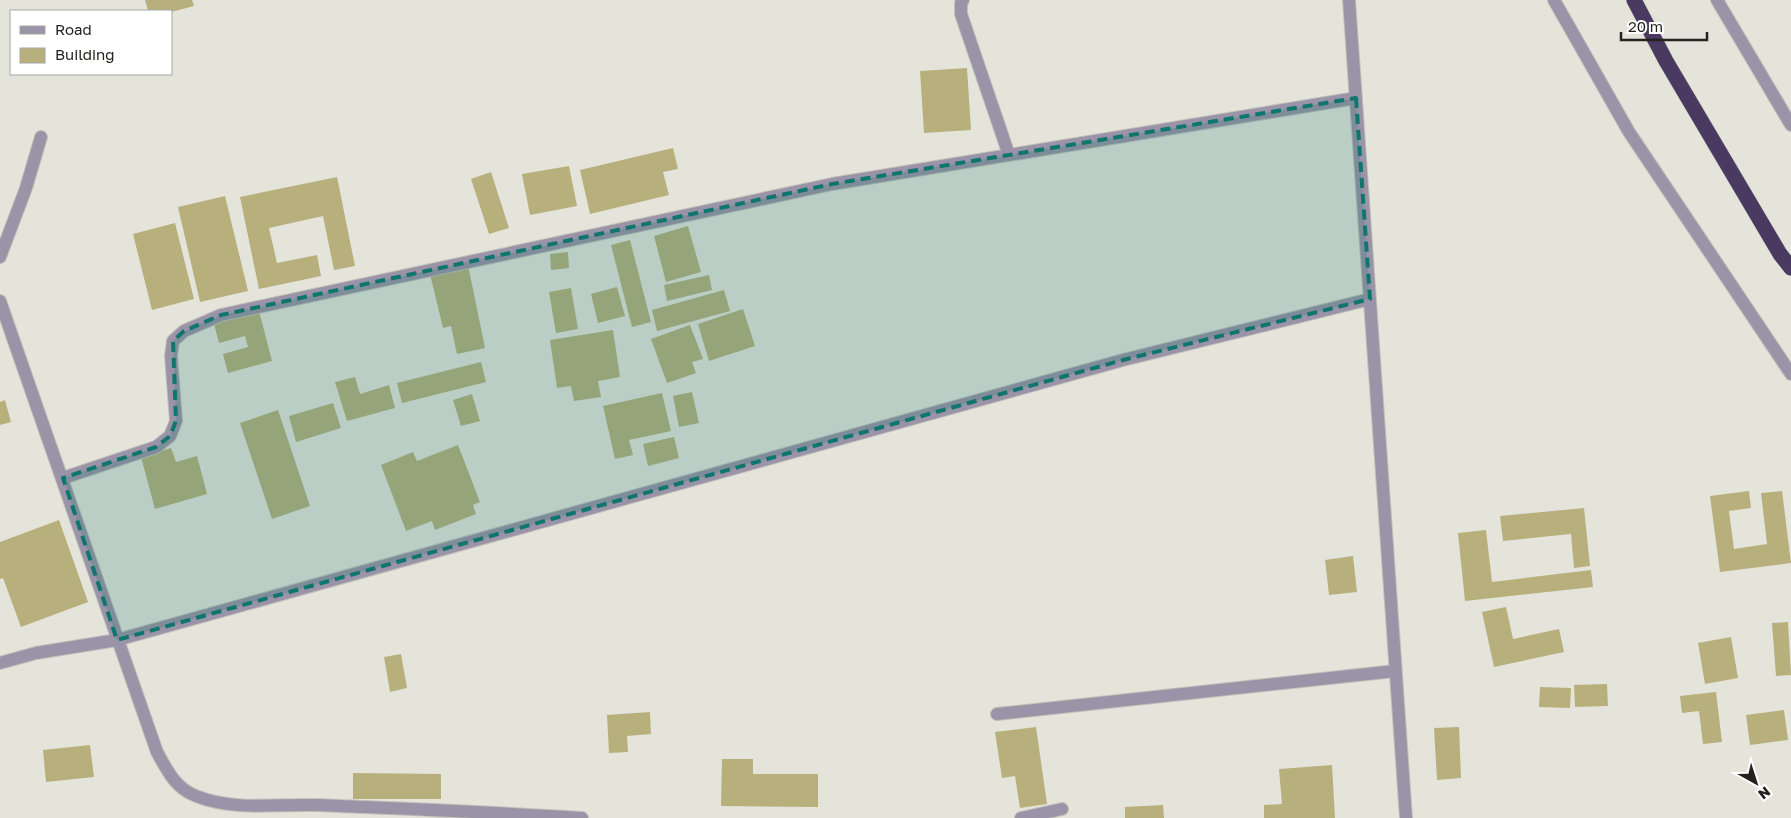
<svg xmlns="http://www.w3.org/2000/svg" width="1791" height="818" viewBox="0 0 1791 818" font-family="'Golos Text',sans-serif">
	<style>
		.building { fill: #b7b07c }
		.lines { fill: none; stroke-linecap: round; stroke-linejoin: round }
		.street-casing { stroke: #c2c1b9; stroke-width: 14 }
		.highway-casing { stroke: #c2c1b9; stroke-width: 16 }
		.street { stroke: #9b93a7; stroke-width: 12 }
		.highway { stroke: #4a3961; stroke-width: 15 }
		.marked { fill: #0f766e; fill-opacity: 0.2; stroke: #0f766e; stroke-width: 4; stroke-dasharray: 10 6; stroke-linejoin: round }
	</style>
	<rect width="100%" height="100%" fill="#e5e4db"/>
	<path class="building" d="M145,0h47l2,6 -23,6 -23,-1z
		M967,68l4,62 -47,3 -4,-62z
		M673,148l5,21 -15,3 6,23 -79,19 -10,-44z
		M569,166l8,40 -47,9 -8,-41z
		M491,172l18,56 -20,6 -18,-55z
		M337,177l18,89 -21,4 -11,-54 -54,12 8,35 40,-8 4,21 -62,13 -19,-92z
		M225,196l23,95 -48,11 -22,-95z
		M175,223l19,76 -42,11 -19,-76z
		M688,226l13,46 -35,10 -12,-46z
		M630,240l21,82 -19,5 -21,-82z
		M568,252l1,16 -18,2 -1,-16z
		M468,265l17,83 -28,6 -6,-28 -8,2 -13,-54z
		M709,275l3,15 -45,11 -3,-16z
		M617,287l8,29 -27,7 -7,-29z
		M571,288l7,41 -22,4 -7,-41z
		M724,290l6,21 -73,20 -5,-21z
		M743,309l12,37 -46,15 -11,-37z
		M259,311l13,50 -44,12 -5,-19 25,-7 -3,-11 -26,7 -5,-19z
		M690,325l13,34 -11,3 4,11 -29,10 -16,-44z
		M613,330l7,47 -22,4 3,16 -27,4 -3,-15 -14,2 -7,-48z
		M481,362l5,20 -84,21 -5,-20z
		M355,377l5,17 29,-9 6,23 -48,13 -12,-39z
		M692,392l7,31 -20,4 -6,-31z
		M662,393l9,38 -42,9 4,15 -18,4 -12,-53z
		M472,394l8,27 -19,5 -8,-26z
		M5,400l6,22 -11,3v-23z
		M333,403l8,25 -45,14 -7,-26z
		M278,410l32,96 -38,13 -32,-96z
		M674,437l5,21 -31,8 -5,-22z
		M458,445l22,57 -7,3 3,9 -41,16 -3,-9 -26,10 -25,-66 32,-13 4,9z
		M171,448l5,14 21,-6 10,38 -52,15 -14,-52z
		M1749,491l2,17 -22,3 5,38 33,-5 -6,-51 21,-2 9,72 -71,9 -10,-76z
		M1584,508l6,58 -16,2 -3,-34 -68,7 -3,-25z
		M59,520l29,82 -67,25 -18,-49 -3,1v-37z
		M1486,530l6,52 99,-12 2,17 -128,14 -7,-68z
		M1353,556l4,36 -28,3 -4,-35z
		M1506,607l7,32 46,-10 5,23 -70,15 -12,-55z
		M1788,622l3,53 -15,1 -4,-53z
		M1731,637l7,41 -33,6 -7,-41z
		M401,654l6,34 -17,4 -6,-35z
		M1607,684l1,22 -33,1 -1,-22z
		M1540,687l31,1 -1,20 -31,-1z
		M1716,692l6,50 -19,2 -4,-33 -17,2 -2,-17z
		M1784,710l4,30 -38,5 -4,-30z
		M650,712l1,22 -24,2 1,16 -19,1 -2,-38z
		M1036,727l11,77 -27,4 -5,-32 -13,2 -7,-46z
		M1459,727l2,51 -24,2 -3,-52z
		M90,745l4,32 -48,5 -3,-32z
		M722,759h31v15h65v33l-97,-1z
		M1332,765l3,53h-71v-13l18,-1 -3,-35z
		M353,773l88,1v25h-88z
		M1163,805l1,13h-39v-11z"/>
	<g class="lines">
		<g class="street-casing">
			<path id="street" d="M963,0l-2,3v11l48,141
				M1349,0l57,818
				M1554,0l75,132 162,242
				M1717,0l74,125
				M0,257l26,-69 15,-51
				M0,301l157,451c10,18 18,36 39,44 37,15 81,8 120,9 89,4 177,7 266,13
				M63,478l93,-31 14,-11 6,-15 -5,-65 2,-15 11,-10 37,-16 611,-131 524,-86
				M0,663l36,-10 81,-13 1006,-280 247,-61
				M997,714l398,-43
				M1021,818l41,-9"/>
		</g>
		<g class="highway-casing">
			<path id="highway" d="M1634,0l32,61 114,193 11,14"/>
		</g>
		<use href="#street" class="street"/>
		<use href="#highway" class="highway"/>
	</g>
	<path class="marked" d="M1356,98l14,201 -247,61 -1006,280 -54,-162 93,-31 14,-11 6,-15 -3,-80 11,-10 37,-16 611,-131z"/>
	<rect x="10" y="10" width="162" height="65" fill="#ffffff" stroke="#a7a7a5"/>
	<rect x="20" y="26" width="25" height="8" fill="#9b93a7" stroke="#a7a7a5"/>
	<text x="55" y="35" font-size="15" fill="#23221f">Road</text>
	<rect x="20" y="48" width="25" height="15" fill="#b7b07c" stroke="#a7a7a5"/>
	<text x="55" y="60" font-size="15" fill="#23221f">Building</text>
	<g transform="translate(1756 783) rotate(141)" stroke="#ffffff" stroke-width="4" paint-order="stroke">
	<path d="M0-4L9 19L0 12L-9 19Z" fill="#23221f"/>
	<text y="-8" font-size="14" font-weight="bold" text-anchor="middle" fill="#23221f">N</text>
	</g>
	<path d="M1621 32v8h86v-8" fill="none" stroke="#23221f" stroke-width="2.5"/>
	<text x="1628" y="32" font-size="15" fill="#23221f" stroke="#ffffff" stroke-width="4" paint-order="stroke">20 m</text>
</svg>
